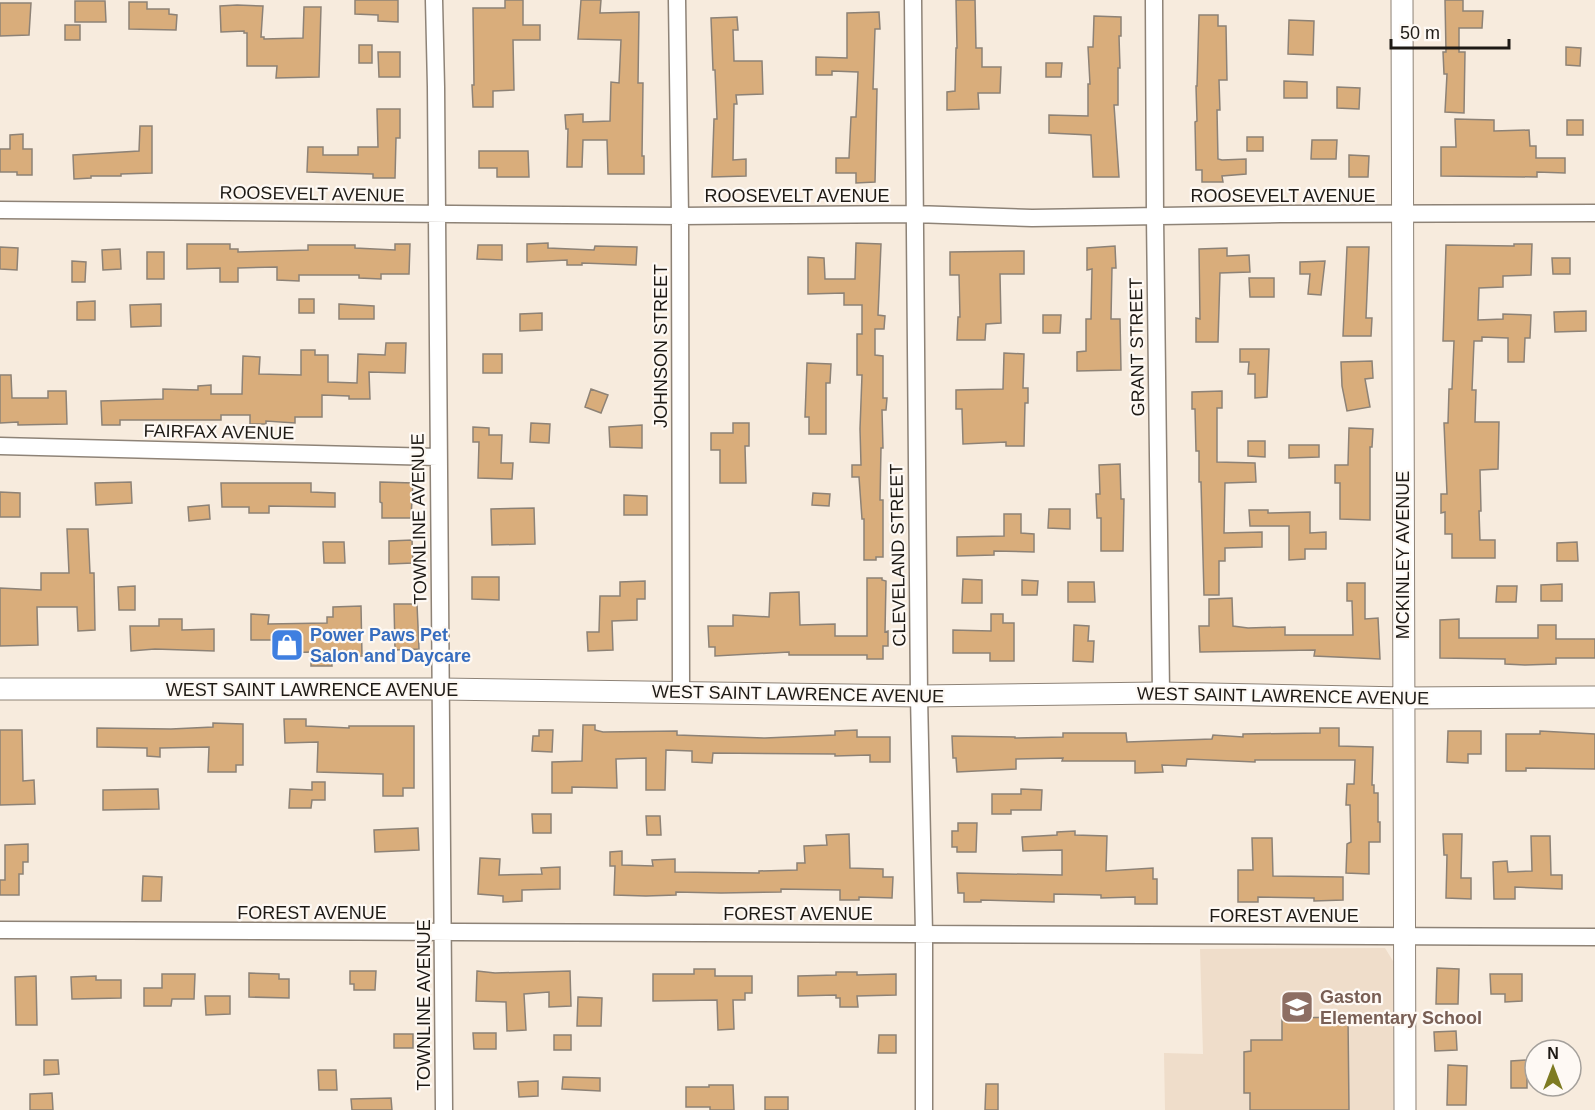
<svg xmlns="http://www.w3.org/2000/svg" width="1595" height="1110" viewBox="0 0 1595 1110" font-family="Arial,sans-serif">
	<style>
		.built { fill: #efddca }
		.building { fill: #d9ad7b; stroke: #8d8276; stroke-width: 1.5 }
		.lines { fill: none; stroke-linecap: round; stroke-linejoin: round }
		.minor-casing { stroke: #8e8377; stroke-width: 19 }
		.tertiary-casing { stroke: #8e8377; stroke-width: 23 }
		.minor { stroke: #fff; stroke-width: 16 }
		.tertiary { stroke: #fff; stroke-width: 21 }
		.labels { text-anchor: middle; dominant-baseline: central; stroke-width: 4.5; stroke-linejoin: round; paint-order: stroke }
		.street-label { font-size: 18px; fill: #1e1a15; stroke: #fef9f4 }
		.shop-label { font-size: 18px; font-weight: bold; fill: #366cbe; stroke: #fef9f4; text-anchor: start }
		.education-label { font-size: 18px; font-weight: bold; fill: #785e54; stroke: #fef9f4; text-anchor: start }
	</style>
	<rect width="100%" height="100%" fill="#f7ebdd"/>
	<path class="built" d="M1385,948l8,13v149h-228l-1,-57 39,1 -3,-105z"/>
	<path class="building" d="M355,0h43v22l-20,-1v-6l-23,-1z
		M505,0h18v25h17v15h-27l1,50 -21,1v16h-20l-1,-22h2l-1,-77h32z
		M581,0h20l-1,13 39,-1 -1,71h5l-1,73h2v18h-36l-1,-34h-24l-1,27h-15l1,-38h-2l-1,-14 18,-1v8l27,-1 1,-39 8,1 2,-43 -43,-1z
		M956,0h19l1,48h6v19h19l-1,26h-22l1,16 -32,1v-18l8,-1 1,-43h1z
		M1445,0h18v11h20l-1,17h-23v24h6l-1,61 -19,-1 2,-38h-3l-1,-22h3z
		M75,1h30l1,21h-31z
		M129,2h18v7h22v5l8,1 -1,15 -47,-1z
		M0,3h31l-2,32 -29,1z
		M237,5l26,1 -2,31h3v2l39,-1 1,-31h17l-2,70 -43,1 1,-12h-30v-33h-3v-2l-23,1 -1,-26z
		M879,12l1,17h-5l-2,60h4l-2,93 -19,1v-10h-20v-15h13l2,-41h5l2,-45 -26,-1v4h-16v-18l31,1v-45z
		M1199,15h19v11h8l1,54h-8l1,30h-3l1,49 4,1 24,-1v15l-24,2 1,6h-21v-12h-6l-1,-48 2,-1 -1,-35h1z
		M1094,16l27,1v19h-2l1,32h-2v37h-4l5,72h-26l-2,-42 -42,-2v-18l39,1v-32h2l-2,-37h5z
		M737,17l1,13h-5l1,31h28l1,33 -27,1 1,9h-3l-1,56 13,-1v17l-34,1 2,-58h3l-2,-49h-2l-2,-52z
		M1289,20l25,1 -1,34 -25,-1z
		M65,25h15v15h-15z
		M359,45h13v18h-13z
		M1566,47l15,1 -1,18 -14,-1z
		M378,52h22v25h-21z
		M1046,63h16l-1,14h-15z
		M1284,81l23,1v16h-23z
		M1337,87l23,1 -1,21 -22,-1z
		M377,109h23v29h-4l-1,40h-22v-4l-66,-2 1,-25h15v8h35v-8h20z
		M1455,119l39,1v11l35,-1 1,16h6v12h29v15l-28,-1v5l-96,-1v-29h15z
		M1567,120h16v15h-16z
		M140,126h12v47l-31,1v2h-30v2l-17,1 -1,-24 66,-4z
		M23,134v15h9v26h-15v-3h-17v-23h10v-14z
		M1247,137h16v14h-16z
		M1312,140h25l-1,19h-25z
		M479,151h49l1,26h-32v-9h-18z
		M1349,155l20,1 -1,21h-19z
		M548,243v5l46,2 1,-4 42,1 -1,18 -54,-2v2h-15v-5l-40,2v-18z
		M856,243l25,1 -3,71 7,1 -1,13h-9v26l8,1v42h4l-1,12h-4l1,38h-2l-1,52h3v57h-7v3h-12v-41h-2l-3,-42h-7v-12h9l-1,-36 2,-54h-5v-41h5v-29h-18v-12l-36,1v-37l16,1 1,21h30z
		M187,244h43v5h8v3l70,-2v-5h47v3l40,2v-6h15l-1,30h-28v5l-22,-1v-3h-60v6l-22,-1v-13l-39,1v14h-18v-14l-33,1z
		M1514,244h18l-1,31 -28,1v11l-24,1 -1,32 25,-1v-5l28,1 -1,23h-5l-1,24h-16v-24l-26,-1v4h-8l-2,49h4l-1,32h24l-1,47 -18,1 1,41h-2l1,29h15v18h-43v-24h-7v-22l-4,1v-19h6l-3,-71h4l1,-34h3l2,-48h-11l3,-96 68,1z
		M478,245h24v15l-25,-1z
		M1115,246l1,22h-4l-1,51h9l1,51 -44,1v-19l9,-1v-32h5l1,-50 -5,1v-22z
		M0,247l18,1 -1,22 -17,-1z
		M1347,247h22l-3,71h6l-1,18h-28z
		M1227,248v8l22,-1 1,17 -30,1 -2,69h-22v-24l4,1 -1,-70z
		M120,249l1,20 -18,1 -1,-20z
		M1024,251v23h-24l1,49 -15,1 -1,16h-28l1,-23h2l-1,-42h-9v-23z
		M147,252h17v27h-17z
		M1552,258h18v16h-17z
		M72,261l14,1 -1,20h-13z
		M1325,261l-4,34 -13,-1 2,-20h-10v-12z
		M1249,278h25v19h-24z
		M299,299h15v14h-15z
		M95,301v19h-18v-18z
		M161,304v22l-30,1 -1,-22z
		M339,304l35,2v13h-35z
		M1586,311v20l-31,1 -1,-20z
		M542,313v17l-22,1v-17z
		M1043,315h18l-1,18h-17z
		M386,343h20l-1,30 -36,-1 1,27h-21v-3l-27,-1v22h-27v6l-29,-2v3h-16v-9h-29v5h-101v5h-18l-1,-24 62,-2v-10l35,1v-4l13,-1v9h31l1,-38 17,1 -1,17 42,1v-25h14v5h13v27l29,1 1,-29 27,1z
		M1240,349h29l-2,48 -12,1v-24h-7l1,-12h-9z
		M1004,353l20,1 -1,34h5v15h-3l-1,43h-18v-4l-43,2 -1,-35h-6v-19l47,-1z
		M483,354h19v19h-19z
		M1372,361l1,17 -8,1 5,28 -23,4 -5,-25 -1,-24z
		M807,363l24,1 -1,19h-4v51h-17v-17h-4z
		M0,375h11l1,23h36v-7h18l1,33 -49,1v-3l-18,1z
		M591,389l17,6 -7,18 -16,-6z
		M1222,391v17h-5v54l38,1 1,19 -31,1 -1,50 38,-1v15l-37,1v13h-6v34h-15l-3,-113h-2v-31h-3l-1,-42h-3v-17z
		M531,423l19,1 -1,19 -19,-1z
		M733,423h16v23h-4l1,37h-26v-33h-9v-17h22z
		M642,425v23l-32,-1 -1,-20z
		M473,427l16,1v7h13l-1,28h12l-1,16 -34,-1 1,-36h-6z
		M1349,428l24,1 -1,18h-2v73l-30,-1v-36h-5v-18h13z
		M1248,441h17v16l-17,-1z
		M1289,445h30v12l-30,1z
		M1120,464l1,35h3l-1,52h-22v-33h-4l-1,-24h4l-1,-29z
		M131,482l1,21 -36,2 -1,-22z
		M380,482l33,1 -2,35h-29v-15l-2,-1z
		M221,483h90v9l24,1v14l-66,-1v7h-20v-6h-27z
		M0,492l20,1v24h-20z
		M813,493l17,1 -1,12 -17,-1z
		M624,495l23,1v19h-23z
		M209,505l1,14 -21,2 -1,-14z
		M534,508l1,36 -43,1 -1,-36z
		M1049,509h21v20l-22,-1z
		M1249,510h19v3l42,-1v21l16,-1v17h-21v10l-16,1v-34h-39z
		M1004,514h17v19l13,1v18l-40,-1v4l-37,1v-19l47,-1z
		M67,529h21l2,44h4l1,57 -17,1 -1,-24h-40l1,38 -38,1v-58l41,2v-17h28z
		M412,540l1,23 -24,1v-23z
		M323,542h21l1,21h-21z
		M1577,542l1,19h-21v-18z
		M472,577h27v23l-27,-1z
		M867,578h15v2l4,1 -1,51 3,-1v15h-5v13h-16v-4h-78v-3l-74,4v-9h-6l-1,-21h25v-11l36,2 1,-24 29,-1 1,33 35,-1v12h32z
		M963,579l19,1v23h-20z
		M1022,580l16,1 -1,14h-15z
		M645,581v18h-8v21l-25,1 1,29 -25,1 -1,-19h12l1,-36h20v-14z
		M1068,582h26l1,20h-27z
		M1347,583h18v36l13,-1 2,41 -66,-3 1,-6 -115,2 -1,-26h10v-27l23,-1 1,28 15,2 37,-1v8h68l-1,-34h-5z
		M1562,584v17h-21v-16z
		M135,586v24h-16l-1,-23z
		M1497,586h20l-1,16h-20z
		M394,604h23l2,45 -24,1z
		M361,606l1,50 -31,1 1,9h-21v-14l-33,1v-13h-27v-26l18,1 -1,9 59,-1v-6h6v-10z
		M991,614h12v9h11v38h-24v-8h-37v-23l38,1z
		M159,619h23v11l32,-1v22l-59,-2 -24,2 -1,-25h29z
		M1459,619v19h79v-13h18v14h39v19h-39v6l-31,1 -20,-1v-5l-65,-1v-38z
		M1074,625l15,1 -1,15h6l-1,21 -20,-1z
		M284,719h22v7l43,2v-2h65v62h-11v8h-20v-22l-66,-2 1,-30 -33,1z
		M213,723l30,1v41h-7v7h-28l1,-25 -49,1v9l-13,-1v-8l-50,-1v-19l74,1 42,-2z
		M583,725h12v5l8,2 74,-1v4l88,3 70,-3v-4l22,-1v7h33v25h-20v-7l-35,1v-2l-122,-1 -1,10 -20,-1v-11l-26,-1 -1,40h-19v-32l-30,1 1,29 -45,-1v6h-20v-31l30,-1z
		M1320,728h19v18l34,1 -1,38h2v8h4v29h2v20h-11v32l-23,-1 1,-29 4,-2 -1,-37h-4l1,-21h7l1,-24h-100v2l-68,-3 -1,7 -24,-1 1,7 -28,1v-12h-73l1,-3 -47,1v10l-59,3 -1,-14h-3l-1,-22 63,1v1l48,-1v-4h63l1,9 85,-3 1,-4 30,2v-3l77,-1z
		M0,730h22l1,51 11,-1 1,24 -35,1z
		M539,730h14l-1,22 -20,-1 1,-15h6z
		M1448,731h33v23h-13v9l-21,-1z
		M1540,731l55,3v35l-69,-1v3h-20v-37h34z
		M312,782h13v18h-13l-1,8h-22l1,-19 22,1z
		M158,789l1,20 -56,1v-20z
		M1021,789l21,1 -1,20h-30v4h-19v-20h29z
		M532,814h19v19h-18z
		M646,816h14l1,19h-14z
		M958,823h19l-1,29h-19v-5h-5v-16h6z
		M418,828l1,22 -44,2 -1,-22z
		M1075,831v4l32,1 -1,35 47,-3v11h4v25h-22v-7l-34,1v-3l-47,-1v8l-73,-2v2h-17v-9h-6l-1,-20 105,2v-25l-39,1 -1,-14 35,-2v-3z
		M849,834l1,34 33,1v8h10l-1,21 -33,-1v3h-19v-10l-59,-1v3l-60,1 -45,-1v3l-30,1 -32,-1 1,-29h-5v-14l12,-1v14l31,1 -1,-6 23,-1v13l84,1v-2l38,-1v-7h8l-1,-17 23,-1 -1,-10z
		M1443,834h19l-1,44h10v21l-25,-1 1,-43h-3z
		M1531,836h19l1,39h11v14l-47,-2v12h-21l-1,-37 14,-1 1,11 24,-1z
		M1252,838h20l1,38 70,1v23l-29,1v-3l-56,-1v5h-20v-32h15z
		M28,844v18h-5v12h-4v21h-19v-15h5v-35z
		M480,858l20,1 -1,16 43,-1 -1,-6 19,-1v22l-38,1v11l-19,1v-6l-25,-2z
		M143,876l19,1 -1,24h-19z
		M1437,968l22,1 -1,35h-22z
		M694,969h21v7h37v17h-7v7h-12l1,29 -16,1 -1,-30 -64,1v-27h41z
		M350,971h26l-1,19h-21v-6h-4z
		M477,971l18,2 75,-2 1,35 -22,1v-15l-25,2 2,36 -19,1 -1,-29 -30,-1z
		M836,972h21v3l39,-1v21l-39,1 1,11h-18v-9h-4v-3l-38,1v-20l38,-1z
		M249,973l30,1v5h10v19l-40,-1z
		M162,974h33l-1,25h-22l-1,7h-27v-18h18z
		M1490,974h32v27l-17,1v-8h-14z
		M36,976l1,49h-21l-1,-48z
		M96,976v4h25v18l-49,1 -1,-22z
		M205,996h25v18l-24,1z
		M578,997l24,1 -1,28h-24z
		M1348,1017l1,93h-99v-17h-6v-41l7,-1v-11h31v-22z
		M1456,1031l1,19 -22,1 -1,-19z
		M473,1033h23v16h-22z
		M394,1034h19v14h-19z
		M554,1035h17v15h-17z
		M879,1035h17v18h-18z
		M44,1060h14l1,14 -15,1z
		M1527,1060v28h-16v-27z
		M1448,1065l19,1 -1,39h-19z
		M318,1070h18l1,20h-18z
		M563,1077l37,1v13l-38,-2z
		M538,1081v15l-19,1 -1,-15z
		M986,1084h12v26h-13z
		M709,1085h24l1,25h-24v-3h-24v-20h23z
		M52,1093l1,17h-23v-16z
		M765,1097h23v13h-23z
		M391,1098l1,12h-40l-1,-11z"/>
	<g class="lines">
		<g class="minor-casing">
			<path id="minor" d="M434,0l2,87 8,1023
				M677,0l3,216 1,477
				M913,0l6,696 5,237v177
				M1154,0l1,217 6,476
				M0,210l680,6 234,-2 118,4 248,-4 315,-1
				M0,446l438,11
				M0,930l1595,7"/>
		</g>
		<g class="tertiary-casing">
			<path id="tertiary" d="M1402,0l3,1110
				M0,689h441l478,7 242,-3 243,5 191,-1"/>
		</g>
		<use href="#minor" class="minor"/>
		<use href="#tertiary" class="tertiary"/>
	</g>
	<defs>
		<g id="shop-square" transform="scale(1.725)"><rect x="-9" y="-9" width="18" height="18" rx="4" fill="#3f7fe0" stroke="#fef9f4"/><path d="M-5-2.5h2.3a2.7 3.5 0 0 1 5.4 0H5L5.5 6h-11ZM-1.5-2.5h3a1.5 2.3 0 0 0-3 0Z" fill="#fff"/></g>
		<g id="school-square" transform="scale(1.725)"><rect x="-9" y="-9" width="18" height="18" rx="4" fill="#8d6e63" stroke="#fef9f4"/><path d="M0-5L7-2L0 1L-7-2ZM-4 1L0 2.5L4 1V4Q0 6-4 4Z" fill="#fff"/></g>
	</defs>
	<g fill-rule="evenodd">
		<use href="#shop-square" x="287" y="645"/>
		<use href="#school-square" x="1297" y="1007"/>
	</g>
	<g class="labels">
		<g class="street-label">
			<text transform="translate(312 194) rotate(1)">ROOSEVELT AVENUE</text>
			<text x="797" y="196">ROOSEVELT AVENUE</text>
			<text x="1283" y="196">ROOSEVELT AVENUE</text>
			<text transform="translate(661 346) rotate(-90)">JOHNSON STREET</text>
			<text transform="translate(1137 347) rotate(-91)">GRANT STREET</text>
			<text transform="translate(219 432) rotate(1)">FAIRFAX AVENUE</text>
			<text transform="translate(419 519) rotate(-91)">TOWNLINE AVENUE</text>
			<text transform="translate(898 555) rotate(-91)">CLEVELAND STREET</text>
			<text transform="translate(1403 555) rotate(-90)">MCKINLEY AVENUE</text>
			<text x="312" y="690">WEST SAINT LAWRENCE AVENUE</text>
			<text transform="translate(798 694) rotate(1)">WEST SAINT LAWRENCE AVENUE</text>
			<text transform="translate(1283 696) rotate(1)">WEST SAINT LAWRENCE AVENUE</text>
			<text x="312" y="913">FOREST AVENUE</text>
			<text x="798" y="914">FOREST AVENUE</text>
			<text x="1284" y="916">FOREST AVENUE</text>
			<text transform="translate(424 1005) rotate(-90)">TOWNLINE AVENUE</text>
		</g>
		<g class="shop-label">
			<text x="310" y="635">Power Paws Pet<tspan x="310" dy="21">Salon and Daycare</tspan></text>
		</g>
		<g class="education-label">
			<text x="1320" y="997">Gaston<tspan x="1320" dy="21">Elementary School</tspan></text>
		</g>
	</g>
	<g transform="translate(1553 1068)"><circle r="28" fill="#fef9f4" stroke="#a4a09b" stroke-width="1.5"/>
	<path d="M0-4.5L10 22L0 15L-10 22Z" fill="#7e7b22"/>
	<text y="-9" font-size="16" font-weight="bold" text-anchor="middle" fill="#1e1a15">N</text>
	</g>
	<path d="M1391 39v9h118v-9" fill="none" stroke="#1e1a15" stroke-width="3"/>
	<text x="1400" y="39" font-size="18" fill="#1e1a15" stroke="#fef9f4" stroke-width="4.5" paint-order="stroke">50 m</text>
</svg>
